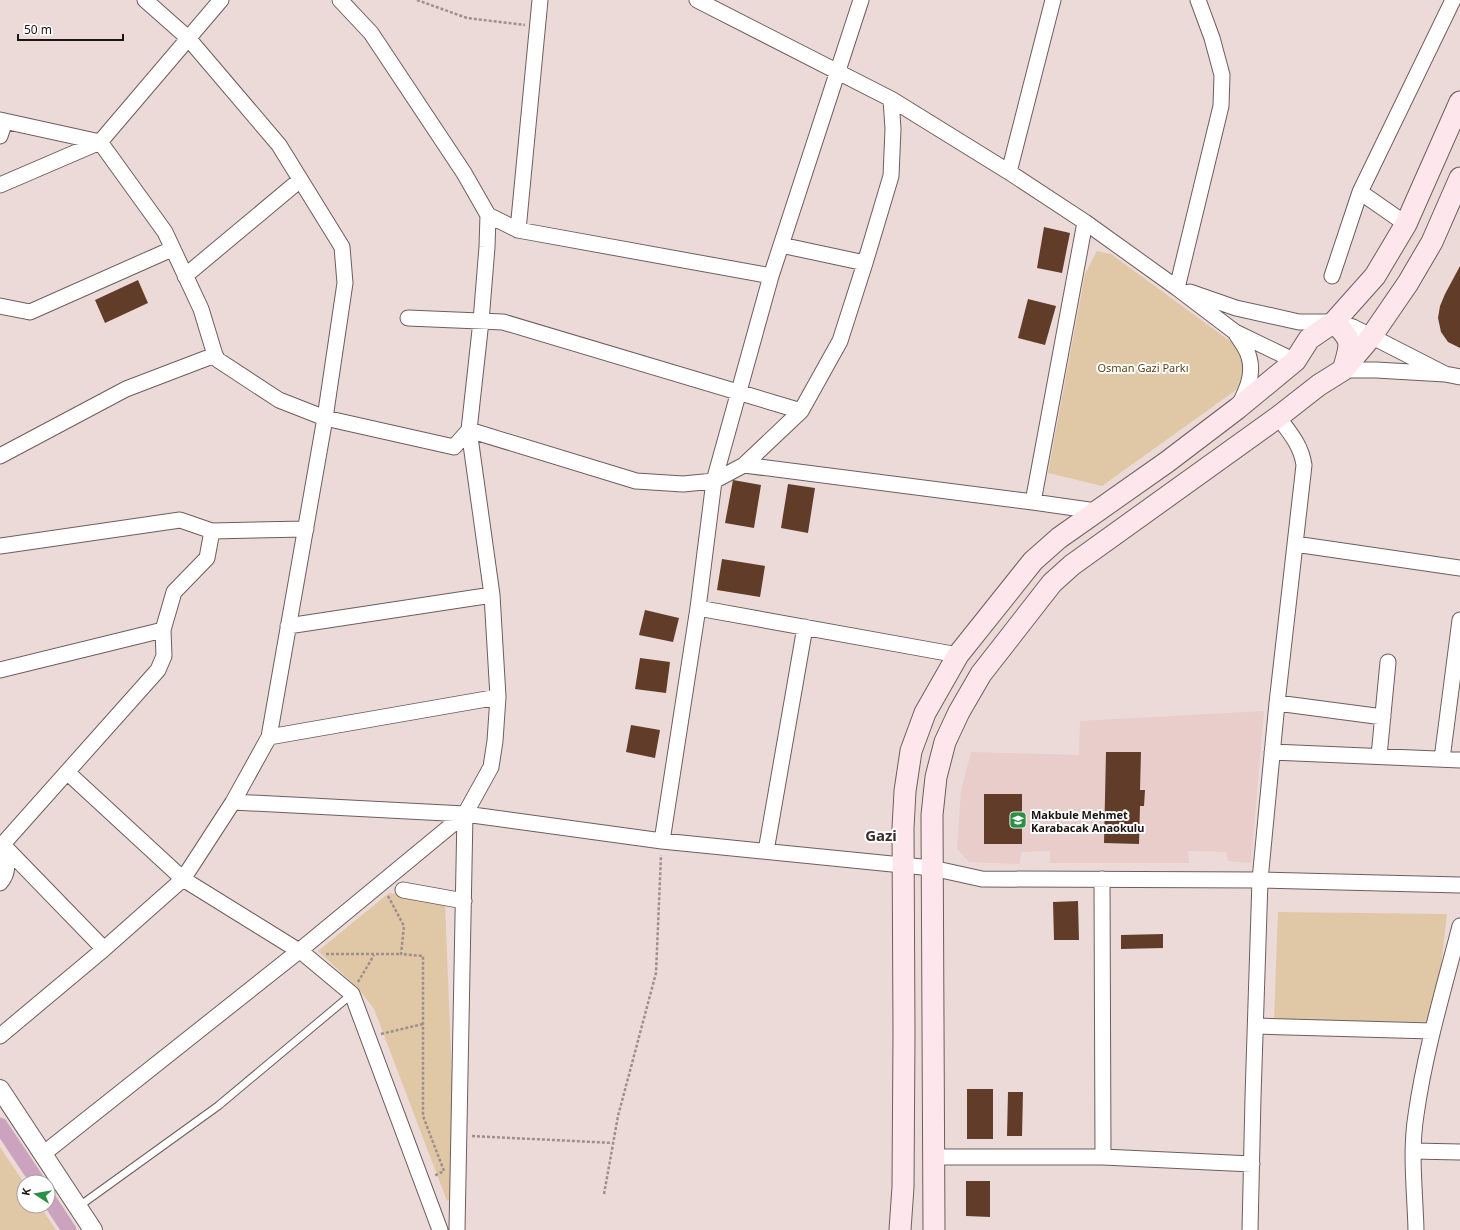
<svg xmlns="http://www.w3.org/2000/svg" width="1460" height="1230" viewBox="0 0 1460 1230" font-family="'Noto Sans',sans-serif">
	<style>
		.built { fill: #e8cdca }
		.green { fill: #e0c7a6 }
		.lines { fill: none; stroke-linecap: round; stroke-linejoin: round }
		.canal { stroke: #cba3bf; stroke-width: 15 }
		.building { fill: #613d29 }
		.service-casing { stroke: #6d5e5c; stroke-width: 9 }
		.minor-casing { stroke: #6d5e5c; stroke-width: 17 }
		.tertiary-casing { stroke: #6d5e5c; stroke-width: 20 }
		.secondary-casing { stroke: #6d5e5c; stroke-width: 23 }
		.path { stroke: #9d8f8e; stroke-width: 2.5; stroke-dasharray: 3 2; stroke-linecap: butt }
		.service { stroke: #fff; stroke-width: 7 }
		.minor { stroke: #fff; stroke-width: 15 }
		.tertiary { stroke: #fff; stroke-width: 18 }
		.secondary { stroke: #fee6ed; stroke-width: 21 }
		.labels { text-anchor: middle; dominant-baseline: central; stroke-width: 4; stroke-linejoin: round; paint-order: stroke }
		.park-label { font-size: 11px; fill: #604317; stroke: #fff }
		.poi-label { font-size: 11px; font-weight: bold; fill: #1b1514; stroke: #fff; text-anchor: start }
		.district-label { font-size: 15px; font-weight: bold; fill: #3b2d2c; stroke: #fff }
	</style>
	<rect width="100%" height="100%" fill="#ecdad8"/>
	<path class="built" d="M1264,711l-13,152 -23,-2 -2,-9 -38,-1 1,12h-139v-12l-29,1 -1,12 -51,-2 -12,-13 4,-58 10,-39 108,3 1,-34z"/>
	<path class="green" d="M1097,251l14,3 127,93 9,17 -2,18 -9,8 -134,96 -54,-13 37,-199z
		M389,893l56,9 9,228 5,65 -12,6 -73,-192 -16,-21 -40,-37z
		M1278,912l169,2 -9,79 -8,29 -156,-2z
		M0,1147l24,36v23h16l16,24h-56z"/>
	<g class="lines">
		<path class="canal" d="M0,1125l38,57
			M48,1198l21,32"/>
	</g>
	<path class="building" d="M1044,227l26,6 -8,40 -25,-5z
		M1460,266v82l-12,-6 -7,-10 -3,-14 2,-12 5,-12z
		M138,280l10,23 -43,20 -10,-23z
		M1028,299l28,7 -11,39 -27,-7z
		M733,480l28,5 -7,43 -29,-5z
		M788,484l27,4 -7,45 -27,-5z
		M722,559l43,7 -5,31 -43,-7z
		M645,610l34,8 -6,24 -34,-7z
		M640,658l30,4 -4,31 -31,-4z
		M631,725l29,5 -5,28 -29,-6z
		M1106,752h35l-1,38h5l-1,16h-4l-1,38 -35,-1z
		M984,794h38v50h-38z
		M1078,901l1,39h-25l-1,-38z
		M1163,934v14l-42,1v-14z
		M967,1089h26v50h-26z
		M1008,1092h15l-1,44h-15z
		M966,1181h24v36l-24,-1z"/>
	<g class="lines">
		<g class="service-casing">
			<path id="service" d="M78,1207l140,-101 134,-112"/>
		</g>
		<g class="minor-casing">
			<path id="minor" d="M697,0l194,99 118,73 76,50 92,66 58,44 60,29
				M0,120l100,22 65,90 36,77 14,46 3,5 61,40 46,18 129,29 15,-17
				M0,136l5,-15
				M1009,172l44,-172
				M0,185l100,-43 121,-142
				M1360,192l46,32
				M488,215l30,15 253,46
				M518,230l22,-230
				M781,245l84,18
				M185,276l115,-96
				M1332,276l28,-84 93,-192
				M1177,288l44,-182 1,-31 -10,-37 -14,-38
				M1190,292l46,16 63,14h35l19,5 92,47
				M0,306l30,6 142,-63
				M408,318l95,4 298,89
				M1235,332c4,7 12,16 14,25 5,17 -2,33 -10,48
				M1343,370h33l69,4 15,3
				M469,430l167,51 47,3 31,-3 30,-16 57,-54 39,-70 25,-78 26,-87 2,-47 -2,-30
				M0,456l126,-67 89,-34
				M744,465l289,37 63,9
				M1033,502l52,-280
				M1295,544l165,24
				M0,546l180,-26 32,11 94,-2
				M698,608l260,47
				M288,626l204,-31
				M0,670l163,-40
				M1277,703l106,14
				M269,737l229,-40
				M1272,752l188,8
				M1379,756l9,-94
				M1442,759l18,-139
				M67,772l116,107 121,75 48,40 88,236
				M233,802l232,12 197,27 270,27 50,11 278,1 200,5
				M662,841l36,-233 16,-127 57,-205 90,-276
				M4,846l100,103
				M766,851l39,-224
				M1102,879l1,278
				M0,883c11,-12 6,-24 2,-38l156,-175 6,-14 -1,-26 11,-38 33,-34 5,-27
				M403,890l61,11
				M1256,1026l176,5
				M0,1036l104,-87 79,-70 50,-77 36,-65 56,-319 20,-135 -3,-36 -63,-102 -91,-107 -43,-38
				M1413,1151l47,1
				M43,1154l256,-203 166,-137 26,-47 4,-26 3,-44 -6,-102 -23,-165 12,-109 6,-74 1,-32 -24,-42 -93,-140 -31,-33
				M934,1157h169l149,7
				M457,1230l8,-416
				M1250,1230l3,-133 7,-217 17,-177 27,-238c-3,-20 -14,-32 -26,-48
				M1416,1230c-1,-38 -6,-78 0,-115 9,-64 28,-127 44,-189"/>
		</g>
		<g class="tertiary-casing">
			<path id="tertiary" d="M0,1089l93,141"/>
		</g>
		<g class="secondary-casing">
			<path id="secondary" d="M1334,322c19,19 17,21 10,45
				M900,1230l3,-43 1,-154 -1,-205 2,-37 6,-40 14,-38 33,-58 75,-94 26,-23 108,-76 71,-54 57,-47 14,-22 25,-17 41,-46 31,-52 54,-122
				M934,1230l-2,-415 4,-38 9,-35 14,-30 22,-38 71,-91 20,-18 206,-148 41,-32 24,-15 28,-33 37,-54 24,-41 28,-64"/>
		</g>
		<path class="path" d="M417,0l50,18 58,7
			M388,896l16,30 -3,28 22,2v160l21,55 -10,5
			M326,954h75
			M358,982l16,-27
			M381,1034l42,-10
			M472,1136l141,7
			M604,1194l14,-78 38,-143 5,-118"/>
		<use href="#service" class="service"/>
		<use href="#minor" class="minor"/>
		<use href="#tertiary" class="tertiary"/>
		<use href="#secondary" class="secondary"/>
	</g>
	<defs>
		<g id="school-square" transform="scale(0.9)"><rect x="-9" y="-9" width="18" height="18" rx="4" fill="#2b8f44" stroke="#fff"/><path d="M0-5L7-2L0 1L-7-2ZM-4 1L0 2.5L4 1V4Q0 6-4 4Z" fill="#fff"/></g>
	</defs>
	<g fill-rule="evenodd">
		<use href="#school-square" x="1018" y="820"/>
	</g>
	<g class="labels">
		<g class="park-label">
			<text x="1143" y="367">Osman Gazi Parkı</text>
		</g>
		<g class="poi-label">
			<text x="1031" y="814">Makbule Mehmet<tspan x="1031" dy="13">Karabacak Anaokulu</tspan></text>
		</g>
		<g class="district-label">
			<text x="881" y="835">Gazi</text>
		</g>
	</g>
	<g transform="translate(36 1194) rotate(282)"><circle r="19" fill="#ffffff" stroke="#a4a1a1"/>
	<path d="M0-3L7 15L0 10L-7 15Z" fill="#2b8f44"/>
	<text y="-6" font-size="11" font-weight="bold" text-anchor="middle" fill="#1b1514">K</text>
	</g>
	<path d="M18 34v6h105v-6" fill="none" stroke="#1b1514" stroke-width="2"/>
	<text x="24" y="34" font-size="12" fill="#1b1514" stroke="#ffffff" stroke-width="3" paint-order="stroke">50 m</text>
</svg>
